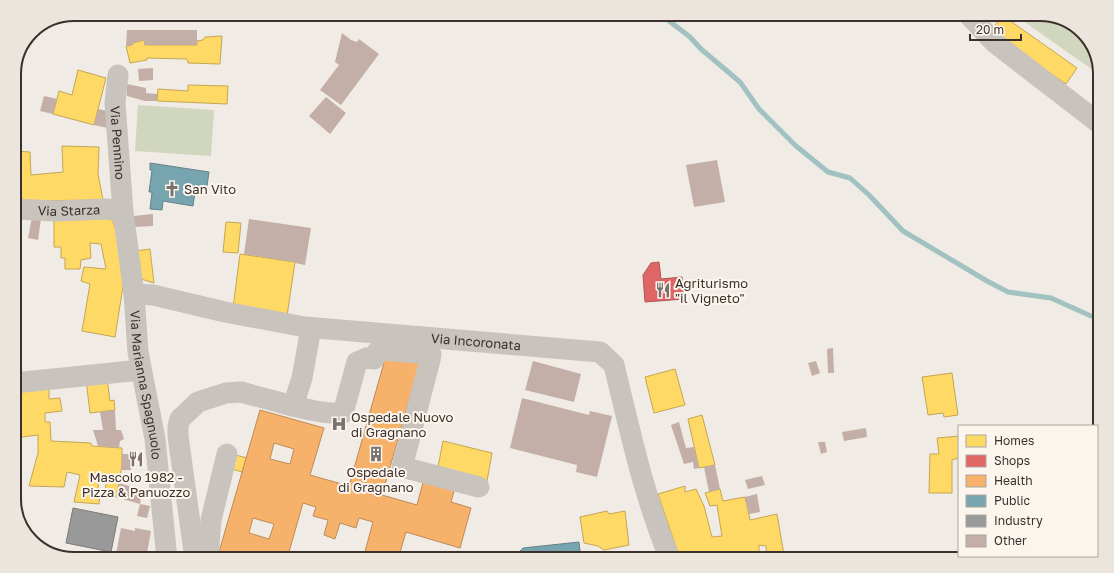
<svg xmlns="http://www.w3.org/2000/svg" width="1114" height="573" viewBox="0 0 1114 573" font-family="'Golos Text',sans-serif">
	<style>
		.green { fill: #d1d6bf }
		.homes { fill: #ffd966; stroke: #c4a654 }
		.shops { fill: #e06666; stroke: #ae5654 }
		.health { fill: #f6b26b; stroke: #be8b58; fill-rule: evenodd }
		.public { fill: #76a5af; stroke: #648287 }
		.industry { fill: #999; stroke: #7d7a78 }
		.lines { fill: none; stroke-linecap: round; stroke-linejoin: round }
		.stream { stroke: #a1c2c1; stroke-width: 5 }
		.building { fill: #c3afa7 }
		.minor { stroke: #c9c3be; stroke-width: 21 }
		.labels { text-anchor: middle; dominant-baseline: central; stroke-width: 4; stroke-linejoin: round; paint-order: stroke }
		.street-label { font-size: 13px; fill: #3b302b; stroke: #fbf5ee }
		.poi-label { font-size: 13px; fill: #3b302b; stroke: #fbf5ee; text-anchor: start }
		.rim { fill: none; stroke: #3b302b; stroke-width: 2 }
	</style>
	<rect width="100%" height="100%" fill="#f0ebe5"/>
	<path class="green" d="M1013,14h27l27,6 23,21 10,29v5z
		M138,105l76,5 -3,46 -76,-5z"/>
	<path class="homes" d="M1002,15l75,53 -11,16 -75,-52z
		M222,36l-2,28 -32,-1 -1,-4 -40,-1v2l-17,3 -4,-17 6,-1 1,-2 11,-3 1,5h52v-4l6,-1 2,-3z
		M78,70l28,8 -12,47 -41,-11 6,-23 13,4z
		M188,85l40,1 -1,18 -70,-3 1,-12 30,2z
		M62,146l37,1 -1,27 5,26 -89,1v-50l16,1 1,23 32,-3z
		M111,217l7,18 6,45 -9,57 -33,-6 8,-47 -9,-3 3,-14 22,2 -5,-25 -11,-1 1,15 -10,2 -1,9h-15v-11h-4v-11h-7v-27z
		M226,222l15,1 -3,30 -15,-1z
		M150,249l4,34 -16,-5 -3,-27z
		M240,254l55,8 -8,54 -54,-8z
		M675,369l10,36 -31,8 -9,-36z
		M952,373l6,42 -14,2 -1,-4 -15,2 -6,-38z
		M107,378l3,23 4,-1 1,10 -25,3 -4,-33z
		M49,383v16l11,-1 2,13 -17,2v9h5l1,19 40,2 1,3 30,2v18l-6,31h-12l3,-18 -7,-1 -3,14 3,2 -1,10 -25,-2 6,-27 -13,-3 -3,15 -35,-1 9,-33v-18l-24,3v-52z
		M702,415l13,50 -16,3 -11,-49z
		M959,436v22l-7,2v33h-23l1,-39h9l-2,-16z
		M443,441l49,12 -5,28 -49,-14z
		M232,454l15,4 -5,14 -14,-4z
		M685,486v6l11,-3 8,17 8,31 10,-1 -5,-31 -7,1 -5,-13 15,-4 3,12 22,-4 5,23 27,-6 7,41 -17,2 -1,-11 -7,-1v14l-47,-2 -13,2h-19l-22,-65z
		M607,511l2,3 16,-3 4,34 -25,5 -6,-4 -14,-3 -4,-26z
		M80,555l25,4h-24z"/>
	<path class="shops" d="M659,262l2,17 21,-2 2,22 -39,3 -2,-27 8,-12z"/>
	<path class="health" d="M387,352l33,10 -38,133 35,10 8,-30 31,9 -5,18 20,6 -11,40 -54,-16 -8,27h-35l10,-37 -14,-4 -3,10 -16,-5 -5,16 -11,-4 4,-15 -15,-4 3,-9 -13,-4 -16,56h-41l-27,-7 41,-142 64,18 -14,47 39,11zM274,443l20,6 -4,15 -20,-5zM253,518l21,6 -5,15 -20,-6z"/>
	<path class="public" d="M150,163l59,9 -2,14 -11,-1 -3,21 -30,-5 -1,9 -12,-1 2,-17h-3l3,-22h-2z
		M579,542l2,17h-68l6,-4v-3l4,-4z"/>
	<path class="industry" d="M73,508l45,9 -7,35 -45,-9z"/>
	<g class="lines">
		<path class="stream" d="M662,14l2,3 26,20 11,12 39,33 19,27 37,37 32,26 22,6 19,17 34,36 84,50 21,11 43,6 40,18 9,1"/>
	</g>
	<path class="building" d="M127,30h70v15h-52l-1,-5 -11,3 -1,2 -6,1z
		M342,33l9,7 6,2 2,-3 20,15 -38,51 -21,-15 19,-25 -4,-3z
		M153,68v12l-14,1 -1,-12z
		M127,84l19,4v5l11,1v7h-12l-18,-5z
		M44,96l13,3 -4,15 -13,-3z
		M326,97l20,16 -16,21 -21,-18z
		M98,109l9,2 1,17 -14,-3z
		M717,160l8,42 -31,5 -8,-42z
		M153,214v12l-19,1 -1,-11z
		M32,217l9,2 -3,21 -10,-2z
		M249,219l62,9 -6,37 -10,-2v-1l-51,-8z
		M833,348l1,25h-6l-1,-24z
		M533,361l48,13 -7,28 -49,-12z
		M816,361l4,12 -8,3 -4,-13z
		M522,398l67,17 1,-4 22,5 -15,61 -21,-5 1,-7 -67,-17z
		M115,410l1,20h5l3,9 -4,2 -1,7 -21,-2 -5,-16h10l-3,-18z
		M679,422l7,26 8,-1 5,21 -5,1 -1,-7 -9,2 -13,-39z
		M866,428l1,9 -23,4 -2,-9z
		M818,442h7l2,10 -6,2z
		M122,454h9v16h-10z
		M715,465l5,24 -11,3 -5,-25z
		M762,476l3,9 -17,4 -3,-9z
		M119,483l23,7 -2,14 -24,-7z
		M757,494l3,18 -11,2 -4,-17z
		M140,504l10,2 -3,12 -10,-2z
		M121,528l14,3v-3l16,3 -5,28h-31z"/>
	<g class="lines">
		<g class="minor">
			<path d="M968,14l27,29 105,81"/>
			<path id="s1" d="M118,75l-3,28 8,109 11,82 4,58 17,87 12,120"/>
			<path id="s2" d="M14,209l43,2 51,-2 15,3"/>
			<path id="s3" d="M134,294l19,1 72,17 80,15 295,25 14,13c16,66 30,132 56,194"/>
			<path d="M14,383l127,-13"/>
			<path d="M293,406c17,4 33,8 50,7l14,-51 9,-4 8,1 2,-3 1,-4 6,-2 48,4 -1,6 -28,107 77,20"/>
			<path d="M195,559l-17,-123v-10l2,-7 18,-17 28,-9 15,-1 52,14 9,-28 9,-50"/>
			<path d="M208,559l3,-39 16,-66"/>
		</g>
	</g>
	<defs>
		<g id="church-bare" transform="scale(1.2)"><path d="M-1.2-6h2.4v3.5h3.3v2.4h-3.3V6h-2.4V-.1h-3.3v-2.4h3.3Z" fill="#7a716c" stroke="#fbf5ee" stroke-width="2.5" paint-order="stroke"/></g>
		<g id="restaurant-bare" transform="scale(1.2)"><path d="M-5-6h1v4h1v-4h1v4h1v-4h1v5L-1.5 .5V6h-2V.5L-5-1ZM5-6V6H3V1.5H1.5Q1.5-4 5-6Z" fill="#7a716c" stroke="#fbf5ee" stroke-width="2.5" paint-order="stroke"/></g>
		<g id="hospital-bare" transform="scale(1.2)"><path d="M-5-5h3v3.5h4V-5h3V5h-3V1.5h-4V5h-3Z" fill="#7a716c" stroke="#fbf5ee" stroke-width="2.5" paint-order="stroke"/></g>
		<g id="building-bare" transform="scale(1.2)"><path d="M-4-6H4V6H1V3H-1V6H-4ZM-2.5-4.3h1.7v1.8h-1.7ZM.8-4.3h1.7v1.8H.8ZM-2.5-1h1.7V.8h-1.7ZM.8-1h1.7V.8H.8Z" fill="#7a716c" stroke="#fbf5ee" stroke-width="2.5" paint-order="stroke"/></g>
	</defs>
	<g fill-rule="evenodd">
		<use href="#church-bare" x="172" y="189"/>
		<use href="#restaurant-bare" x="663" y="290"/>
		<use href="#hospital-bare" x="339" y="424"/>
		<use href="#building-bare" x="376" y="454"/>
		<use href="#restaurant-bare" x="136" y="459"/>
	</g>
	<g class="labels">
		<g class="street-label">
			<text stroke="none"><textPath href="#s1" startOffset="68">Via Pennino</textPath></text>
			<text stroke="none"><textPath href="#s2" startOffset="55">Via Starza</textPath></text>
			<text stroke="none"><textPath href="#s3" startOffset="346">Via Incoronata</textPath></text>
			<text stroke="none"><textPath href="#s1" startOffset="312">Via Marianna Spagnuolo</textPath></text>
		</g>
		<g class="poi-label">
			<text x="184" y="189">San Vito</text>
			<text x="675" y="283">Agriturismo<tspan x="675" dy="15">"il Vigneto"</tspan></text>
			<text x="351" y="417">Ospedale Nuovo<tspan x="351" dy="15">di Gragnano</tspan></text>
			<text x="376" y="472" text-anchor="middle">Ospedale<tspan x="376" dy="15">di Gragnano</tspan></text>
			<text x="136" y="477" text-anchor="middle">Mascolo 1982 -<tspan x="136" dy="15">Pizza &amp; Panuozzo</tspan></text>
		</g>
	</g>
	<path d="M0 0H1114V573H0ZM74 21H1040A53 53 0 0 1 1093 74V499A53 53 0 0 1 1040 552H74A53 53 0 0 1 21 499V74A53 53 0 0 1 74 21Z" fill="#ece5de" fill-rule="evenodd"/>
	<path class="rim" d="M74 21H1040A53 53 0 0 1 1093 74V499A53 53 0 0 1 1040 552H74A53 53 0 0 1 21 499V74A53 53 0 0 1 74 21Z"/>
	<rect x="958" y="425" width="140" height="132" fill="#fbf5ee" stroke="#aea6a0"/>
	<rect x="966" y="435" width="20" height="12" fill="#ffd966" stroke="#aea6a0"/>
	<text x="994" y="445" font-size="12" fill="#3b302b">Homes</text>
	<rect x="966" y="455" width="20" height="12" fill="#e06666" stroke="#aea6a0"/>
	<text x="994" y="465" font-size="12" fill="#3b302b">Shops</text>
	<rect x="966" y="475" width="20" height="12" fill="#f6b26b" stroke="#aea6a0"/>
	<text x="994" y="485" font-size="12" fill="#3b302b">Health</text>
	<rect x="966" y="495" width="20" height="12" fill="#76a5af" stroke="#aea6a0"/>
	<text x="994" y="505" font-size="12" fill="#3b302b">Public</text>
	<rect x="966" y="515" width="20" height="12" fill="#999999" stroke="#aea6a0"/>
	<text x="994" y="525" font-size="12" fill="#3b302b">Industry</text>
	<rect x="966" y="535" width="20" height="12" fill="#c3afa7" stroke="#aea6a0"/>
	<text x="994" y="545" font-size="12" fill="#3b302b">Other</text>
	<path d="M970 34v6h51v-6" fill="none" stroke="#3b302b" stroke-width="2"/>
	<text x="976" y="34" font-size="12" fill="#3b302b" stroke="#fbf5ee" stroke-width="3" paint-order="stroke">20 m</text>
</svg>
